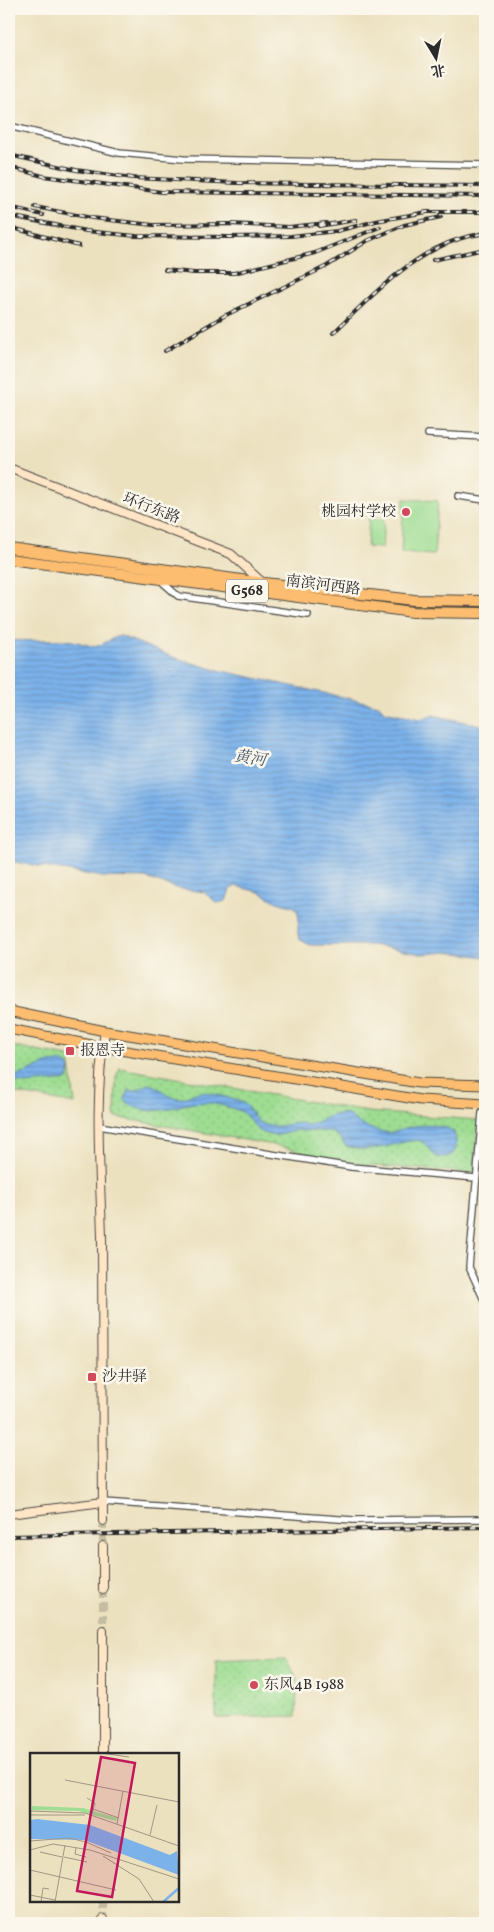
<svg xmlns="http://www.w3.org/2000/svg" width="494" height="1932" viewBox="0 0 494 1932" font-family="Vollkorn,'Noto Serif SC',serif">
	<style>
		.park { fill: url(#park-dots); stroke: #64845e }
		.pitch { fill: #9edd92; stroke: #64845e }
		.water { fill: url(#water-rules); stroke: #546e8a }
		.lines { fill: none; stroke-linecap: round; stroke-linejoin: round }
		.secondary-tunnel { stroke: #c5bda1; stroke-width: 8; stroke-dasharray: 8 4; stroke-linecap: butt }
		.street-casing { stroke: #484641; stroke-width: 8 }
		.secondary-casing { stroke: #484641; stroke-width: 10 }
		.primary-casing { stroke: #484641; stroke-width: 11 }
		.highway-casing { stroke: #484641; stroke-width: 12 }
		.street { stroke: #fff; stroke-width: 5.5 }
		.secondary { stroke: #fee5c5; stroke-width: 8 }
		.primary { stroke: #fcbd6f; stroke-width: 9 }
		.highway { stroke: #fcbd6f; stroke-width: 10 }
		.rail-casing { stroke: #2b2b2b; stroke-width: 4 }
		.rail { stroke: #fbf7ec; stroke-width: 2; stroke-dasharray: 5.5; stroke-linecap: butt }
		.poi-dot { fill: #d1495b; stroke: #fbf7ec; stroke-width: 2 }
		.labels { text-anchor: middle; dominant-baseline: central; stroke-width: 5; stroke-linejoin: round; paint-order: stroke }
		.shield { fill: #fbf7ec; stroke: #696865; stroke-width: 1 }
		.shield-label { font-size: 14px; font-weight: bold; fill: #2b2b2b }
		.street-label { font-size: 15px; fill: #2b2b2b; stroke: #fbf7ec }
		.poi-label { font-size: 15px; fill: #2b2b2b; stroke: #fbf7ec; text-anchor: start }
		.water-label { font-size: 16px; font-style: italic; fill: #475a6e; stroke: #fbf7ec }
		.inset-river { fill: none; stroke: #7cb2ea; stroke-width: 2.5 }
		.inset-road { fill: none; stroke: #9f9884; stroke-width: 1 }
		.view { fill: #c2185b; fill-opacity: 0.15; stroke: #c2185b; stroke-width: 2.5 }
		.inset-edge { fill: none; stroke: #2b2b2b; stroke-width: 2.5 }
	</style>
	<defs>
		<pattern id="park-dots" width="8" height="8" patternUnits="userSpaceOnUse" patternTransform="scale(1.25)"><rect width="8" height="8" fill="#9edd92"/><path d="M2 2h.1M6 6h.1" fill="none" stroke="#88be7e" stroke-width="1.8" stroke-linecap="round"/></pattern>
		<pattern id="water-rules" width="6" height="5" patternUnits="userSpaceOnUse" patternTransform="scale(1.25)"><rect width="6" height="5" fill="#7cb2ea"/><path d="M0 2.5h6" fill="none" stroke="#6691be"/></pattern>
	</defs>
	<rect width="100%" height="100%" fill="#fbf7ec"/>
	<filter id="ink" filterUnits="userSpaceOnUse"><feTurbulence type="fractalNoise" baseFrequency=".02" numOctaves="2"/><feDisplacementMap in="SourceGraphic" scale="10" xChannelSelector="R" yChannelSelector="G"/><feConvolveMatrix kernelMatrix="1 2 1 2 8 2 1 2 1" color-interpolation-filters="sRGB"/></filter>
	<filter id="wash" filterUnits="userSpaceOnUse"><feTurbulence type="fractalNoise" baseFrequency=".0096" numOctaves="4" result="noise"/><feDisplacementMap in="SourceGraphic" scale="20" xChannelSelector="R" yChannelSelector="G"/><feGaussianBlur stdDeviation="1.12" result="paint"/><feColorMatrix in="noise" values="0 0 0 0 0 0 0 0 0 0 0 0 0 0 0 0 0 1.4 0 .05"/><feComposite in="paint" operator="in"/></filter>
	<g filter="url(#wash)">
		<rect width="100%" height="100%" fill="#ece1bf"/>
		<path class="park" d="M9,1046l60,11 6,47 -66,-12z
			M120,1068l248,44 110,8 -4,53 -125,-9 -70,-18 -164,-29 1,-40z
			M286,1657l11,22 -1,37 -80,2v-58z"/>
		<path class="pitch" d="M404,499l34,2 -4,54 -33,-2z
			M369,518l15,1 -2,29 -15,-1z"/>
		<path class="water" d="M121,636l52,21 40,12 166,36 5,6 36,8 12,-4 53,11v231l-36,-5 -28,2 -48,-9h-63l-11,-6c-4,-12 4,-21 -4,-32l-18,-5 -17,-10 -24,-6 -6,3 -4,12 -9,2 -13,-11 -28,-4 -30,-10 -43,-1 -94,-16v-221c21,2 42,-2 63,1 8,1 15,5 23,5 10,-1 16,-9 26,-10z
			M65,1062l5,7 -2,11 -43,4 -16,-3v-5l12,-1 28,-12z
			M149,1084c11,2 16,12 27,14 9,2 16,-5 25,-6 5,-1 35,8 40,10 15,9 10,23 32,24 9,1 18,-3 27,-3 4,1 6,3 11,1 9,-3 18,-9 28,-10 11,-2 14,6 23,11 6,3 15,6 22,7 9,2 17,-2 26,-5 13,-3 33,-3 44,5 5,18 2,26 -17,25 -6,-5 -9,-11 -14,-15 -13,-8 -52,17 -78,3 -8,-16 -22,-14 -36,-14 -6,0 -11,-1 -16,0 -7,2 -14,5 -22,4 -17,-2 -18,-15 -29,-23 -7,-4 -25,-8 -33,-9 -29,-4 -53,19 -82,0l-2,-4 3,-9 7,1z"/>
	</g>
	<g filter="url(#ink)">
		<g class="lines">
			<path class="secondary-tunnel" d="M103,1521v25
				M103,1590v40
				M103,1901v18"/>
			<g class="street-casing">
				<path id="street" d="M9,126l110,27 64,6 302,6
					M428,434l57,3
					M458,496l27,4
					M160,580l18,16 130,19
					M482,1113l-13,154 16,35
					M99,1126l252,41 125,11
					M103,1502l250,18 132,-1"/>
			</g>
			<g class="secondary-casing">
				<path id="secondary" d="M9,468l222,86 33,30
					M9,1514l94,-12
					M103,1521c0,-95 0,-190 -1,-285 -2,-68 -8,-138 3,-205
					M103,1546v44
					M103,1630v124
					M103,1919v4"/>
			</g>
			<g class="primary-casing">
				<path id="primary" d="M9,1011l96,20 314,52 66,2
					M9,1029l93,18 319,53 64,4"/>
			</g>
			<g class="highway-casing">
				<path id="highway" d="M9,548l255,35 150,17 71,1
					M9,559l404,53 72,1"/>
			</g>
			<use href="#street" class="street"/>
			<use href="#secondary" class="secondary"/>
			<use href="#primary" class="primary"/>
			<use href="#highway" class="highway"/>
			<g class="rail-casing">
				<path id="rail" d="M9,155l67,15 57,8 104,5 248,3
					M9,167l34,9 119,16 323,4
					M9,207l34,8
					M35,207l57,11 61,7 77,-1 59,3 37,-4
					M9,216l77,15 50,5 93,1 62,-1 46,-5 39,-10 51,-9h58
					M319,226l37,-6
					M9,227l70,19
					M433,260l52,-11
					M165,270l29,3h40l81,-20 65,-26
					M333,333c37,-35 76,-78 126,-94 8,-3 18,-4 26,-6
					M165,351l59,-35 103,-50 40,-25 37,-16 37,-8
					M9,1536l476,-9"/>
			</g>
			<use href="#rail" class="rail"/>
		</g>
	</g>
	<g class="poi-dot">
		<circle cx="406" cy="512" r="5"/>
		<rect x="65" y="1046" width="10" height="10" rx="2.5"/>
		<rect x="87" y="1372" width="10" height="10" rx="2.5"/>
		<circle cx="254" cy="1685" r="5"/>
	</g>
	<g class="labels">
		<rect class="shield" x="226" y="579.5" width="42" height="23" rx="4"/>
		<g class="shield-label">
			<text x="247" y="591">G568</text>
		</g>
		<g class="street-label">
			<text transform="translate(151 509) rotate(21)">环行东路</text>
			<text transform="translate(323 586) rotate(7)">南滨河西路</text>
		</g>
		<g class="poi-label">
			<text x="396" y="512" text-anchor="end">桃园村学校</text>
			<text x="80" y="1051">报恩寺</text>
			<text x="102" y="1377">沙井驿</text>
			<text x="264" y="1685">东风4B 1988</text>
		</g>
		<g class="water-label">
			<text transform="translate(250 759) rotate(9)">黄河</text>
		</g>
	</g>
	<g transform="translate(30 1753)">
		<rect width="149" height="149" fill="#ece1bf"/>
		<path d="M2,53l51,2 34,10 -1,3 -38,-10 -46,-1z" fill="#9edd92"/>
		<path d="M7,66l53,6 80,30 7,-4 2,24 -95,-35 -54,-1v-19z" fill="#7cb2ea"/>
		<path class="inset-river" d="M133,149l16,-14"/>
		<path class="inset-road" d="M71,0l28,4M35,27l114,22M57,45l8,5 -3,11M63,56l26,9M0,58l55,2 94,33M0,62h55M87,71l6,-33M120,82l7,-30M0,88l39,-3 17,4 25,11M46,95l-1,6 11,3M0,97l23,-6 37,6 89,29M10,99l22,5M73,103l36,23 15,23M34,104l23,5M0,117l86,20M0,142l25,5M11,149l2,-14 6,1M25,149l10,-57"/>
		<path class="view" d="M71,4l34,6 -23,134 -35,-6z"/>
		<rect width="149" height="149" class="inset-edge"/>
	</g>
	<rect width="494" height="1932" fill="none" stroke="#fbf7ec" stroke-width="30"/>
	<g transform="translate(436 58) rotate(170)" stroke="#fbf7ec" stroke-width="4" paint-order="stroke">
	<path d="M0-4L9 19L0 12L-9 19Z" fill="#2b2b2b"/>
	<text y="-8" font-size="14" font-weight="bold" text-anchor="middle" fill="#2b2b2b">北</text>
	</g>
</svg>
